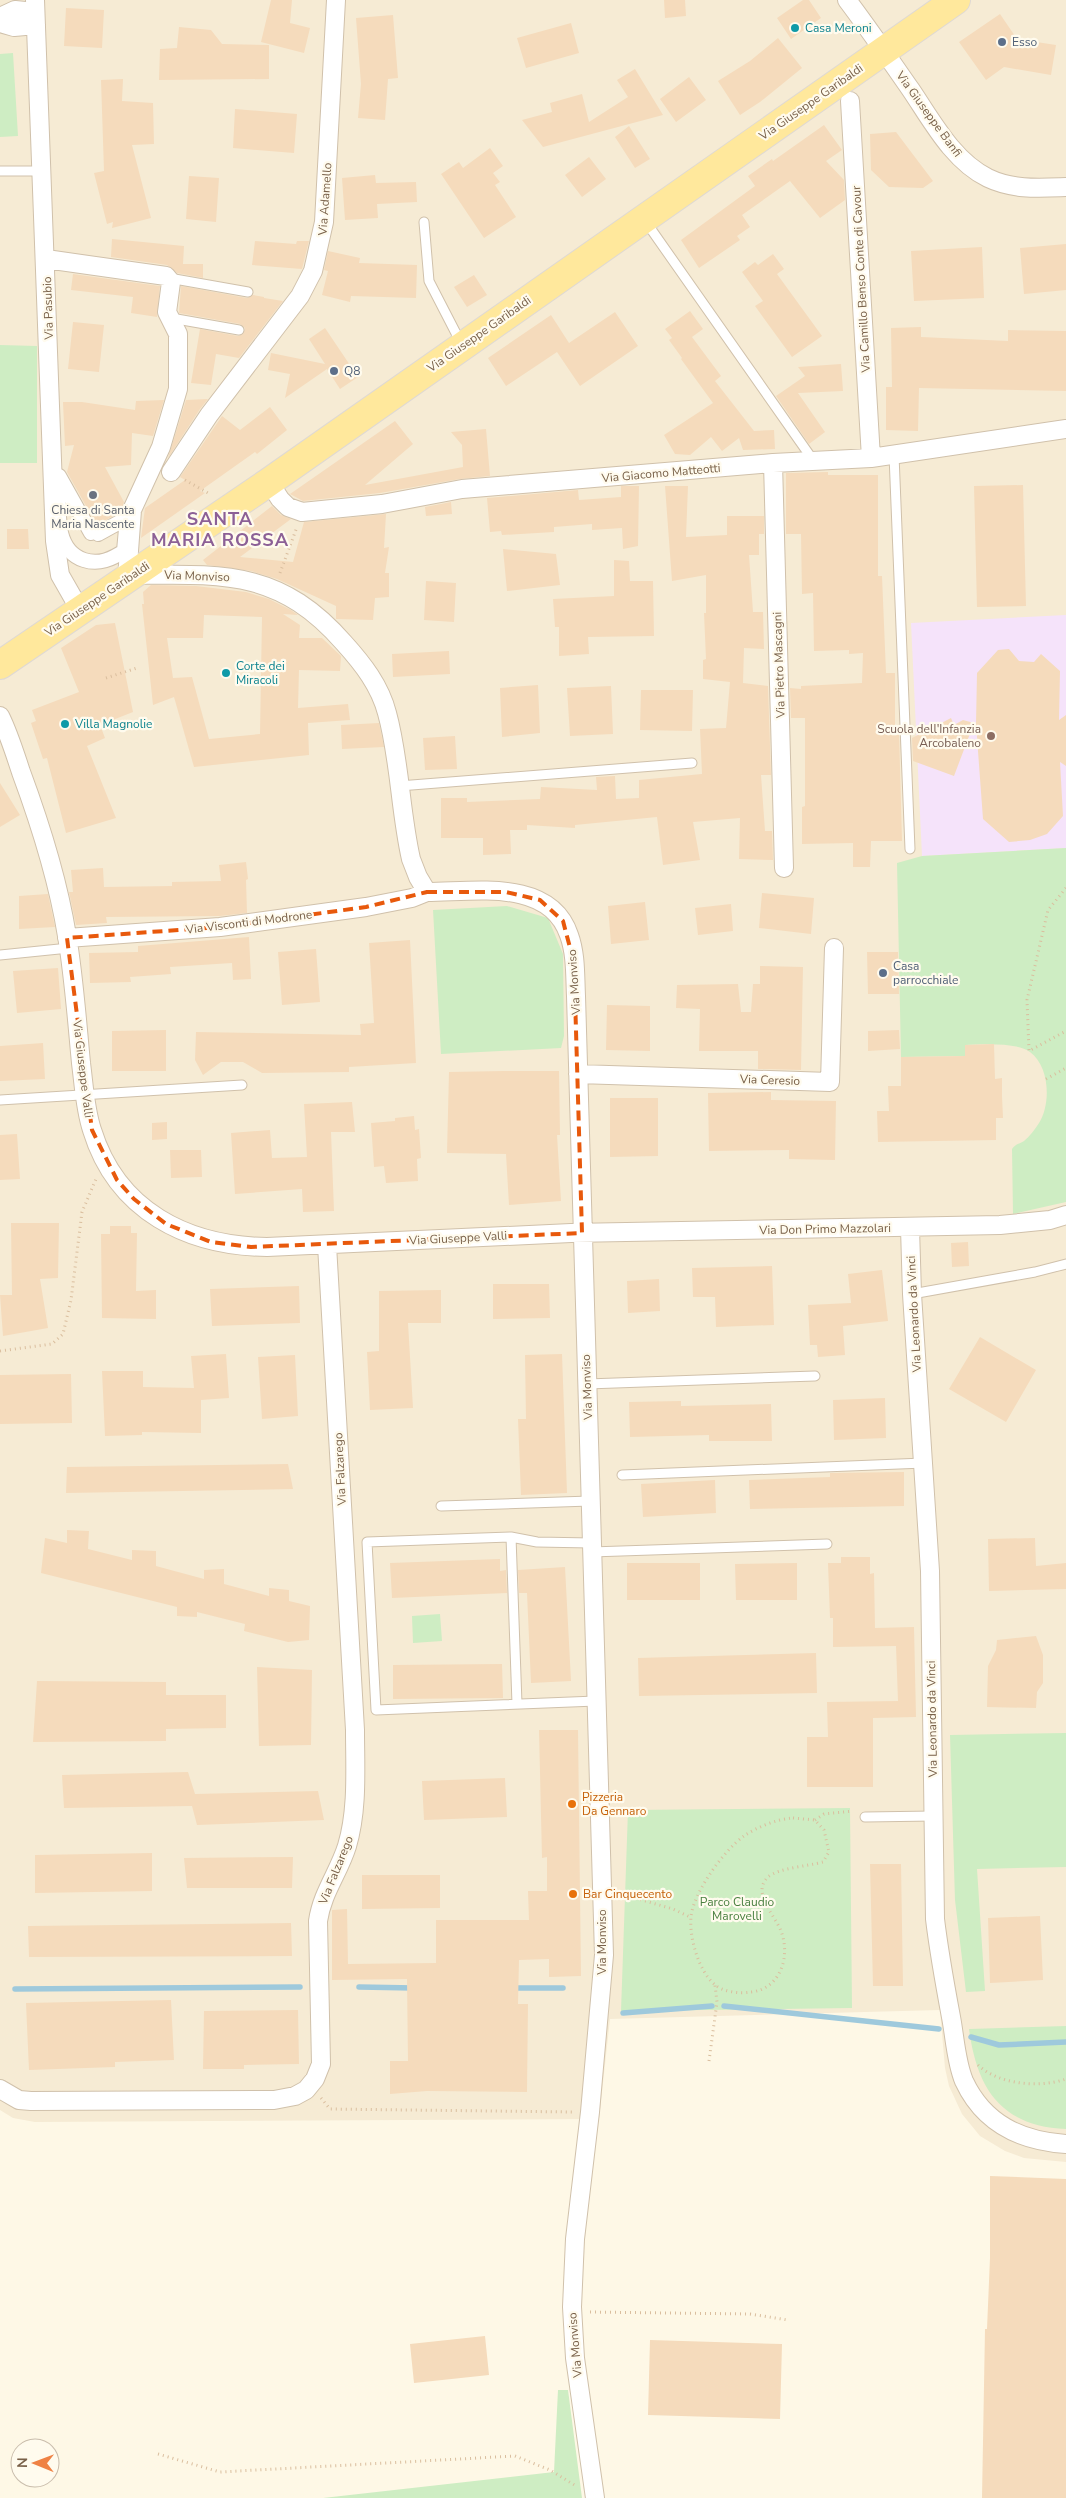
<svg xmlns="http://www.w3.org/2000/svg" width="1066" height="2498" viewBox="0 0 1066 2498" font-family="'Nunito Sans',sans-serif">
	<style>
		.residential { fill: #f6ebd4 }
		.education { fill: #f5e3fa }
		.green { fill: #ceedc3 }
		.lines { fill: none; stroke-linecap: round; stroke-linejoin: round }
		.stream { stroke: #9ec9dc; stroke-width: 5.5 }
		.building { fill: #f5dbbc; fill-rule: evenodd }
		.service-casing { stroke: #d0c1ab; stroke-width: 11 }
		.pedestrian-casing { stroke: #d0c1ab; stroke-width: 16 }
		.minor-casing { stroke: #d0c1ab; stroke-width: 20 }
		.primary-casing { stroke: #dfd9d3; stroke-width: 30 }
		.path { stroke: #dabe9e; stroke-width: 3; stroke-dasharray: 1 4; stroke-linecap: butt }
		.service { stroke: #fff; stroke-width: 9 }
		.pedestrian { stroke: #fff; stroke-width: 14 }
		.minor { stroke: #fff; stroke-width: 18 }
		.primary { stroke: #ffe89c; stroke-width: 28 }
		.marked { fill: none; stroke: #e8590c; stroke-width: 4; stroke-dasharray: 10 6; stroke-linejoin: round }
		.culture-dot { fill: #0f9aa8; stroke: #fffbee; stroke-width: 2 }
		.service-dot { fill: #5c6f8a; stroke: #fffbee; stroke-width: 2 }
		.worship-dot { fill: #6b7280; stroke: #fffbee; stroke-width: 2 }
		.education-dot { fill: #8d6e63; stroke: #fffbee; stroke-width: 2 }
		.food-dot { fill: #e8710a; stroke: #fffbee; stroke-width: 2 }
		.labels { text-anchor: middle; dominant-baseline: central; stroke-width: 4.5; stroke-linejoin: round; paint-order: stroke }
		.culture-label { font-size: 12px; fill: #0d838f; stroke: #fffbee; text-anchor: start }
		.service-label { font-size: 12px; fill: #4e5e75; stroke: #fffbee; text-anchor: start }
		.street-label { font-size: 12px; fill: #796149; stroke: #fffbee }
		.worship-label { font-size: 12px; fill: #5b616d; stroke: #fffbee }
		.education-label { font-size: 12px; fill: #785e54; stroke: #fffbee; text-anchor: end }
		.food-label { font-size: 12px; fill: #c56008; stroke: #fffbee; text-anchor: start }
		.park-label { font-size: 12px; fill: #4a8040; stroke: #fffbee }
		.district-label { font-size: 18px; font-weight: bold; letter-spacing: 1px; fill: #8c6096; stroke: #fffbee }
	</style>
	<rect width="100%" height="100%" fill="#fef8e6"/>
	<path class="residential" d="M0,0h948l-948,659z
		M962,0h104v2162l-42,-4 -19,-7 -25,-15 -18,-22 -13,-28 -4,-18 -5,-58 -330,9 -11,100 -564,3 -22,-4 -13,-8v-1441z"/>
	<path class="education" d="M1066,615v233l-144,8 -11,-233z"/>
	<path class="green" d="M13,53l5,83 -18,1v-83z
		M0,345l37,1v117h-37z
		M1066,848v354l-53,12 -1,-65c3,-5 7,-5 12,-8 6,-5 11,-12 15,-18 12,-19 11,-56 -9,-71 -13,-10 -48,-8 -65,-7v11l-64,1 -4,-194 25,-7z
		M507,906l41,12 15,36 1,82 -3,12 -120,6 -8,-144z
		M440,1614l2,27 -29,2 -1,-27z
		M1066,1733v134l-89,2 8,122 -19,1 -11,-92 -5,-165z
		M850,1808l2,200 -231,3 7,-201z
		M1066,2026v103c-65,-3 -89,-40 -97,-100z
		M558,2390h10l14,108h-259l231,-26z"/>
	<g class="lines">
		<path class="stream" d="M359,1987l55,1
			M511,1988h52
			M15,1989l285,-2
			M724,2006l215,23
			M623,2013l89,-7
			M971,2037l28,8 67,-3"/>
	</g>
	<path class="building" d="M271,0h21l-2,23 20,5 -6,25 -43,-11z
		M664,0h21l1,16 -21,2z
		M803,0h6l12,18 -30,21 -14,-21z
		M66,8l38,2 -2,38 -38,-2z
		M1000,14l17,25 39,6 -5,30 -47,-8 -18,13 -27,-38z
		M393,15l5,63 -10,1 -3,41 -27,-2 3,-34 -5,-66z
		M571,23l8,30 -53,15 -9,-30z
		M179,27l32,3 11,14 47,1v34l-110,1 1,-31 17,-1z
		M778,38l24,30 -42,34 -20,13 -22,-34 32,-20z
		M635,69l28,46 -120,32 -21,-27 30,-8 -2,-9 32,-9 7,28 39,-25 -11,-17z
		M689,77l17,23 -30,22 -16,-23z
		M123,79l-1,22 31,2 1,41 -22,1 19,73 -39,10 1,-6 -6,2 -13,-51 10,-2 -3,-91z
		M235,109l62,5 -3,39 -61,-5z
		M824,125l18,25 -16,11 18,19 1,20 -25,18 -30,-37 -48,34 8,12 -13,9 3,4 -41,28 -18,-28 74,-54 -7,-10 24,-17 1,2z
		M629,126l21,33 -15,9 -20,-31z
		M896,132l37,49 -10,7 -34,-1 -18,-17 -1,-36z
		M490,148l13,18 -10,7 7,9 -5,3 21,32 -32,21 -43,-64 18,-12 4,6z
		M589,157l17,22 -24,18 -17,-22z
		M375,175l1,8 40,-1 1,20 -40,2 1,14 -33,2 -3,-42z
		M189,176l30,2 -3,44 -30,-3z
		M112,239l72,7 -1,18h20v14l-26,-5 -10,-8 -56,-8z
		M255,241l41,3 1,-3h12l-7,28 -50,-4z
		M1066,244v46l-42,4 -4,-46z
		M982,247l2,51 -70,3 -3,-50z
		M328,251l32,7 -1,5 58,2 -1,33 -65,-2 -1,6 -28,-7 6,-24 -4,-1z
		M773,254l11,15 -7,5 45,62 -30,21 -37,-51 8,-5 -21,-29 13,-10 3,3z
		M73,274l87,12 -3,31 -26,-4 2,-16 -62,-7z
		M474,275l13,20 -20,12 -13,-20z
		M181,286l66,12 6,-3 11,2v1l19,3 -44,57 -23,-4 -5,31 -20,-2 9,-54 38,7 5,-2 2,-6 -5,-4 -61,-11z
		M690,311l13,18 -11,8 29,39 -6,5 39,50 20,-1 1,19 -32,1 -4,-12 -17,13 -11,-14 -21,18 -15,-1 -11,-19 49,-32 -32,-44 1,-1 -13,-18 3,-2 -7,-9z
		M615,312l23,34 -58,40 -23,-34 -51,34 -18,-28 63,-43 18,28z
		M73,322l31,3 -5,47 -31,-3z
		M921,327v10l87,4v-11l58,1v60l-147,-3 -1,43 -32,-1v-43h6l-1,-59z
		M325,328l33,49 -18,12 -13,-20 -42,29 5,-24 -22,-4 3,-17 54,11 -16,-25z
		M841,364l2,27 -45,2 27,39 -16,12 -33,-48 29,-20 -7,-9z
		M208,399l-8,10 -32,49 18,-58z
		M164,400l-11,36 -21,-3 -1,32 -26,2 19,35 -3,9 -20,12 -6,-1 -28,-50 7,-27 -9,1 -2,-44h19l53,8 1,-9z
		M270,407l17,23 -30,24 -2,-2 -55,39 5,2 -64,45 4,-30 40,-28 -5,-3 42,-61 18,14z
		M395,421l18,23 -48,41 98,-18 -1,-22 -11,-13 35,-3 4,47 -30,3 -80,14 -77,8 -13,-7z
		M828,472v3h50v101h4l4,97h9v58h4l3,110h-31l-1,26h-17v-24l-51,1v-37l3,-1v-88h-14l-1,-30 11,1v-3l61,-3 1,-30 -14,1v-4l-35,1 -1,-58 -11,1 -1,-60h-15v-61z
		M1023,485l3,121 -49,1 -3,-121z
		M621,486h18l-1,60 -15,3 -1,-21 -30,2v-6l-38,3v5l-52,3 -1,-4 -11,1 -3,-34 91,-8 1,10 42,-3z
		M665,486h23l-2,51 41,-2v-19h37v18h-5v21h-10l4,57h10l1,37 -20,-1 -1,35 25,3 3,89h-10l4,56h7l1,29 -34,-1 1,-41 -47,4 7,38 -37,5 -6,-48 -82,8v3l-48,-3v5h-17l1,24 -28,1v-17h-42v-40h26v4l73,-3 1,-12 56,3 -1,-13 19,-1 1,23 23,-1v-18l63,-6 -2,-45 26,-1 4,-46 -27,-3v-19l3,-1 -2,-46h2v-38l-34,6z
		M451,502l1,12 -26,2 -1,-9z
		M272,506l9,9 10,4 -51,38 53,5 11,-40 82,-8 -2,34 5,-1 -4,26h4v24l-14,1 -2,22 -37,-1v-13l-59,-27 -26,-8 -44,-6 -4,-5z
		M7,529h21l1,20h-22z
		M503,549l53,5 4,31 -53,6z
		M614,560l15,1 1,20h23l1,55 -66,1 1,17 -30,2v-29h-4l-2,-28 61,-3z
		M426,581l30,2 -2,39 -30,-2z
		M151,585l45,1 50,6 23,7 22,11 7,5 -15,-1 17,11 -1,13h23l19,18 -1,15 -41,-1 -1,38 50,-4 2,16 -42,3 1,32 -115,12 -20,-70 -21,8 -11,-101h2l-1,-12zM204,615l58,2 -2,117 -51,5 -17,-62 -19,1 -6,-40h36z
		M115,623l18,89 -33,13 5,13 -18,8 29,72 -50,15 -19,-75 -4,1 -12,-36 5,-2 -4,-11 47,-18 -18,-44 35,-23z
		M1009,649l10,12 15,1 7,-8 19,17 -1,49 7,-5v51l-6,-4 3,54 -16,18 -17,6 -21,2 -26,-23 -7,-95 1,-51 21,-23z
		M449,651l1,23 -57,3 -1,-23z
		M538,685l2,48 -38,4 -2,-49z
		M611,686l2,48 -43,2 -3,-48z
		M641,690h52l-1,41 -52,-1z
		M951,718l3,7 9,-5 11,3 -20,53 -41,-15 -1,-23z
		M379,723l5,24 -42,2 -1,-24z
		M455,736l2,33 -32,1 -2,-32z
		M0,783l20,32 -20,12z
		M246,862l2,17 -2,1 1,33 -27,3 -114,1 1,6 -31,2 -7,-33h4l-2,-22 32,-2 1,19 68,-1v-4l49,-1 -2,-16z
		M762,893l52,5 -3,36 -52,-6z
		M48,894l7,33 -36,2v-33z
		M645,902l4,38 -38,4 -3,-38z
		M731,904l2,27 -35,4 -3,-27z
		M249,937l2,42 -18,1 -1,-17 -62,4 1,7 -41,3 1,5 -41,1 -1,-30 49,-1v-6z
		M410,940l6,123 -67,4v5l-87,1 -19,-11h-22l-18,13 -8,-15 1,-28 165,3 -1,-11 14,-1 -5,-80z
		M316,949l4,53 -38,3 -4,-53z
		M867,952h31l1,42h-31z
		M760,966l43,1 -2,103 -43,-1v-18h-59l1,-42 -24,-1 1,-23 61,-1 3,28h10l2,-28h7z
		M58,968l3,41 -44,4 -4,-42z
		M607,1005l43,1v45l-44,-1z
		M166,1030v41h-54v-40z
		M899,1030l1,19 -32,2v-20z
		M43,1043l2,36 -45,2v-35z
		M994,1044l1,35 7,-1v18l1,22h-7v22l-118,2 -1,-31h12l-1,-25h13v-29l64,-1v-11z
		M504,1071h55l1,64h-3l4,66 -52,4 -3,-51 -59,-1 2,-81z
		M771,1092v8l65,1 -1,59 -46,-1v-9l-80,1 -1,-58z
		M610,1098h48v58l-48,1z
		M352,1102l3,30h-24l3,79 -31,1 -1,-23 -67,5 -4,-61 39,-3 2,28 35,-1 -3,-53z
		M414,1116l1,14 4,-1 2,29 -4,1 1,22 -32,2 -2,-17 -10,1 -3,-44 24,-2v-3z
		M167,1122v17l-15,1v-17z
		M17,1134l3,45 -20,1v-45z
		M170,1150h31l1,27 -31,1z
		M11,1223h48l-1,55 -18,1 8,49 -45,8 -3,-41h12z
		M110,1226h21v7h6l-1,58 20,-1v29l-54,-1 -1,-84h9z
		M968,1242l1,24 -17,1 -1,-24z
		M772,1266l2,59 -58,2 -1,-30h-22l-1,-29z
		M882,1270l6,51 -45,5 2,29 -27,2 -1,-12h-7l-2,-40 43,-2 -3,-29z
		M659,1279l1,32 -32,2 -1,-32z
		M493,1284h56l1,34 -57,1z
		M299,1286l1,37 -88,3 -2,-37z
		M441,1290v33h-33l5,85 -43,2 -3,-58 12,-1v-60z
		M980,1337l56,33 -30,52 -57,-33z
		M226,1354l3,44 -28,2v33l-59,-1v3l-37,1 -3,-65h41v16l51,1 -3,-32z
		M562,1354l5,139 -46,2 -3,-76h8l-1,-64z
		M295,1355l3,61 -36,3 -4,-62z
		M71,1374l1,49 -72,1v-49z
		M885,1398l1,40 -52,2 -1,-40z
		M681,1401v5l90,-2 1,37h-63v-6l-79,2 -1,-35z
		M288,1464l5,25 -227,4 1,-26z
		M904,1472v34l-154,3 -1,-29 81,-3v-4z
		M715,1480l1,33 -73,4 -2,-33z
		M67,1530l22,1 -1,18 44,11v-10l24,1v15l48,13v-9l20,-1v15l45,12v-8l20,2v11l21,5 -1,34 -21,2 -44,-11 1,-7 -48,-12v5l-20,-1v-9l-136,-34 4,-35 22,5z
		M1035,1538l1,28 30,-3v26l-77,2 -1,-52z
		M841,1557h29v17l4,-1 1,55 39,-1 2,90 -43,1v69h-66v-50h21l-1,-35 71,-1 -2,-55 -63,1v-29h-3l-2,-55h13z
		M500,1559v12l6,-1 1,23 -115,5 -2,-35z
		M627,1563h73v37h-73z
		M797,1563v37h-61l-1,-36z
		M565,1567l6,114 -40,2 -4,-90h-8l-1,-23z
		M1036,1636l7,19v28l-6,9 -1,16 -49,-1 1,-41 8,-16 1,-10z
		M816,1653l1,40 -178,3 -1,-38z
		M502,1664l1,34 -110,1v-34z
		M257,1667l55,3 -1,75 -52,1z
		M37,1681l129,1v13h60v33l-60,1v12l-133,1z
		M539,1730h39l3,246 -32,1v-18l-30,1 -1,44h10l-1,88 -100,-1 -37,3v-33h18l-1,-82 -75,1v-70l15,-1 1,55 88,-1v-43h93l-1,-29h19v-34l-5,1z
		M188,1772l7,22 123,-3 6,29 -127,5 -5,-19 -128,2 -2,-33z
		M505,1778l2,39 -83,3 -2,-39z
		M152,1853v38l-117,2v-38z
		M293,1857l-1,31h-105l-3,-30z
		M870,1864h31l2,122h-30z
		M362,1875h78v33l-78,1z
		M1040,1916l3,64 -53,3 -2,-65z
		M291,1923l1,33 -263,1 -1,-31z
		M171,2000l3,60 -59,2v5l-86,3 -3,-67z
		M298,2010l1,54 -55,1v4h-41l1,-58z
		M990,2176l76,3v319h-84l3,-169h2l3,-71z
		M485,2336l4,39 -75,8 -4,-39z
		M650,2340l132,4 -2,75 -132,-4z"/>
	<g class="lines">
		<g class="service-casing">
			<path id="service" d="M0,171h42
				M424,222l5,59 32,62
				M646,222l167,238
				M169,278l79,14
				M171,318l68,12
				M894,455l16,394
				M399,786l293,-23
				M0,955l69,-7
				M0,1100l242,-15
				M912,1294l123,-22 31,-8
				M587,1384l228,-8
				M622,1475l302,-12
				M441,1506l149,-5
				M511,1537l6,167
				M591,1543l-54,-1 -26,-5 -144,5 9,168 220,-9
				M591,1552l236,-8
				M865,1817l69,-1"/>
		</g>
		<g class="pedestrian-casing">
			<path id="pedestrian" d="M59,476l32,57 5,-3 2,4 29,-16 -3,33c-12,8 -25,14 -40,9 -33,-11 -24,-56 -25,-84z"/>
		</g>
		<g class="minor-casing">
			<path id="minor" d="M35,0l20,541 5,34 20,35
				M847,0c22,29 43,60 64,90 21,31 42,71 77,88 25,12 51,10 78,9
				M0,17l15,-7 20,2
				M0,23l14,4 22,-2
				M850,101l21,357
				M46,259l120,17 5,6 -4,30 11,22v55l-17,58 -29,63 -5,68
				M773,463l11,405
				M171,472l38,-57 91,-119 13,-25 11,-49 12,-222
				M269,482l11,17 8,8 14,5 80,-8 80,-15 311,-26 98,-5 195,-29
				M135,575c89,-1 145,-5 209,68 19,21 36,43 43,70 13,47 13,98 24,146l7,18 9,15c48,0 123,-14 142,43 7,19 6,41 7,61l28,959 -14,157 -15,127 -3,68 3,51 20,140
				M0,716c9,18 15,38 21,56 20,54 37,108 46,164 7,42 10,85 14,127 3,23 4,46 11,67 25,81 95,116 175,117l304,-14 429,-8 50,-5 16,-5
				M67,938l153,-11 146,-20 46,-9 15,-6
				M578,1074l252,8 4,-134
				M910,1228l2,66 18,277 5,348c4,33 10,66 16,98 4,21 5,45 13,64 20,43 57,60 102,63
				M0,2089l19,11 12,1 243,-1 21,-4 11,-6 9,-11 6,-15 -3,-143c4,-28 21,-49 29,-75 11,-37 8,-78 8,-116l-28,-485"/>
		</g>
		<g class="primary-casing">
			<path id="primary" d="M0,665l269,-183 687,-482"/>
		</g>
		<path class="path" d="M185,480l23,13
			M280,573l17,-46
			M106,678l31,-10
			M1066,888l-18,22 -21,90 2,51 37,-20
			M1046,1079l20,-11
			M0,1351l52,-7 11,-10 8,-34 11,-88 14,-33
			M793,1818l22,2 9,10 5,22 -6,10c-14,4 -45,6 -55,15 -17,16 7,38 13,54 10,26 -1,58 -30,61 -11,2 -29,0 -37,-8 -15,-13 -25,-46 -23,-67 2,-24 33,-67 53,-81 13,-9 33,-17 49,-18z
			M815,1820l9,-6 29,-3
			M621,1894l52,15 17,8
			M709,2061l8,-59 -2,-17
			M978,2065c21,20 62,23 88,14
			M321,2098l9,11 242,3
			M590,2312l160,2 38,6
			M158,2454l62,18 295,-16 35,14 26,16"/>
		<use href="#service" class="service"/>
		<use href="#pedestrian" class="pedestrian"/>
		<use href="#minor" class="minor"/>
		<use href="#primary" class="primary"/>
	</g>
	<path class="marked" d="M427,892h79l34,8 23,21 11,42 8,270 -331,14 -40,-5 -45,-18 -32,-25 -17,-19 -25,-50 -25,-192 153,-11 146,-20z"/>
	<g class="culture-dot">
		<circle cx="795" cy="28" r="5"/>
		<circle cx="226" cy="673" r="5"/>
		<circle cx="65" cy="724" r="5"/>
	</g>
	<g class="service-dot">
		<circle cx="1002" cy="42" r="5"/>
		<circle cx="334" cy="371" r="5"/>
		<circle cx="883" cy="973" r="5"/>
	</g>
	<circle class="worship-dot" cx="93" cy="495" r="5"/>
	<circle class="education-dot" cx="991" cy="736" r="5"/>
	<g class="food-dot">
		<circle cx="572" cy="1804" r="5"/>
		<circle cx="573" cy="1894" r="5"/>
	</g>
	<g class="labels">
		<g class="culture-label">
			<text x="805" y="28">Casa Meroni</text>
			<text x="236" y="666">Corte dei<tspan x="236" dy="14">Miracoli</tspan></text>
			<text x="75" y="724">Villa Magnolie</text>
		</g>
		<g class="service-label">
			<text x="1012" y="42">Esso</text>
			<text x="344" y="371">Q8</text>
			<text x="893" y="966">Casa<tspan x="893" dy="14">parrocchiale</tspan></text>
		</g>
		<g class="street-label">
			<text transform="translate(811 102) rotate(-35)">Via Giuseppe Garibaldi</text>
			<text transform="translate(929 114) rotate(54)">Via Giuseppe Banfi</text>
			<text transform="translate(325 199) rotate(-86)">Via Adamello</text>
			<text transform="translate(861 279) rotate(-93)">Via Camillo Benso Conte di Cavour</text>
			<text transform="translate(48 308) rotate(-92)">Via Pasubio</text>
			<text transform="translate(479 334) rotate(-35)">Via Giuseppe Garibaldi</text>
			<text transform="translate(661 473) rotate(-5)">Via Giacomo Matteotti</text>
			<text transform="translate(197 576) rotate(2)">Via Monviso</text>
			<text transform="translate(97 599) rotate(-34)">Via Giuseppe Garibaldi</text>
			<text transform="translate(779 665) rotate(-92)">Via Pietro Mascagni</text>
			<text transform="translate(249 922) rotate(-7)">Via Visconti di Modrone</text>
			<text transform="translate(574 982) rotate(-94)">Via Monviso</text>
			<text transform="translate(83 1069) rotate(83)">Via Giuseppe Valli</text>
			<text transform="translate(770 1080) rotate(2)">Via Ceresio</text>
			<text transform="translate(825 1229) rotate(-1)">Via Don Primo Mazzolari</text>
			<text transform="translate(458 1238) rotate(-3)">Via Giuseppe Valli</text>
			<text transform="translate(914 1314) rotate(-93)">Via Leonardo da Vinci</text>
			<text transform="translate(587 1387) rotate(-92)">Via Monviso</text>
			<text transform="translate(340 1469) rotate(-93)">Via Falzarego</text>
			<text transform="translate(932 1719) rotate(-91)">Via Leonardo da Vinci</text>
			<text transform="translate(336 1870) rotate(-68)">Via Falzarego</text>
			<text transform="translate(602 1942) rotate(-90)">Via Monviso</text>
			<text transform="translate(575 2345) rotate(-95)">Via Monviso</text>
		</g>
		<g class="worship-label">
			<text x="93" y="510">Chiesa di Santa<tspan x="93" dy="14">Maria Nascente</tspan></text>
		</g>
		<g class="education-label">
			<text x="981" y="729">Scuola dell'Infanzia<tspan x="981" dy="14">Arcobaleno</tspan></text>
		</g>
		<g class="food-label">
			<text x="582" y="1797">Pizzeria<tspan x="582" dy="14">Da Gennaro</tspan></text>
			<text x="583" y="1894">Bar Cinquecento</text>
		</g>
		<g class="park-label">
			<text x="737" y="1902">Parco Claudio<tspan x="737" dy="14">Marovelli</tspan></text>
		</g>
		<g class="district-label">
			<text x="220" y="519">SANTA<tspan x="220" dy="21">MARIA ROSSA</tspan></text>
		</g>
	</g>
	<g transform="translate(35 2463) rotate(271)"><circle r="24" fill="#fffbee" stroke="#c9bdac"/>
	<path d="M0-4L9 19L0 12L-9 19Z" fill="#ef8244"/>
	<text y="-8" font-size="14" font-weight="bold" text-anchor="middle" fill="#796149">N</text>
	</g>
</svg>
